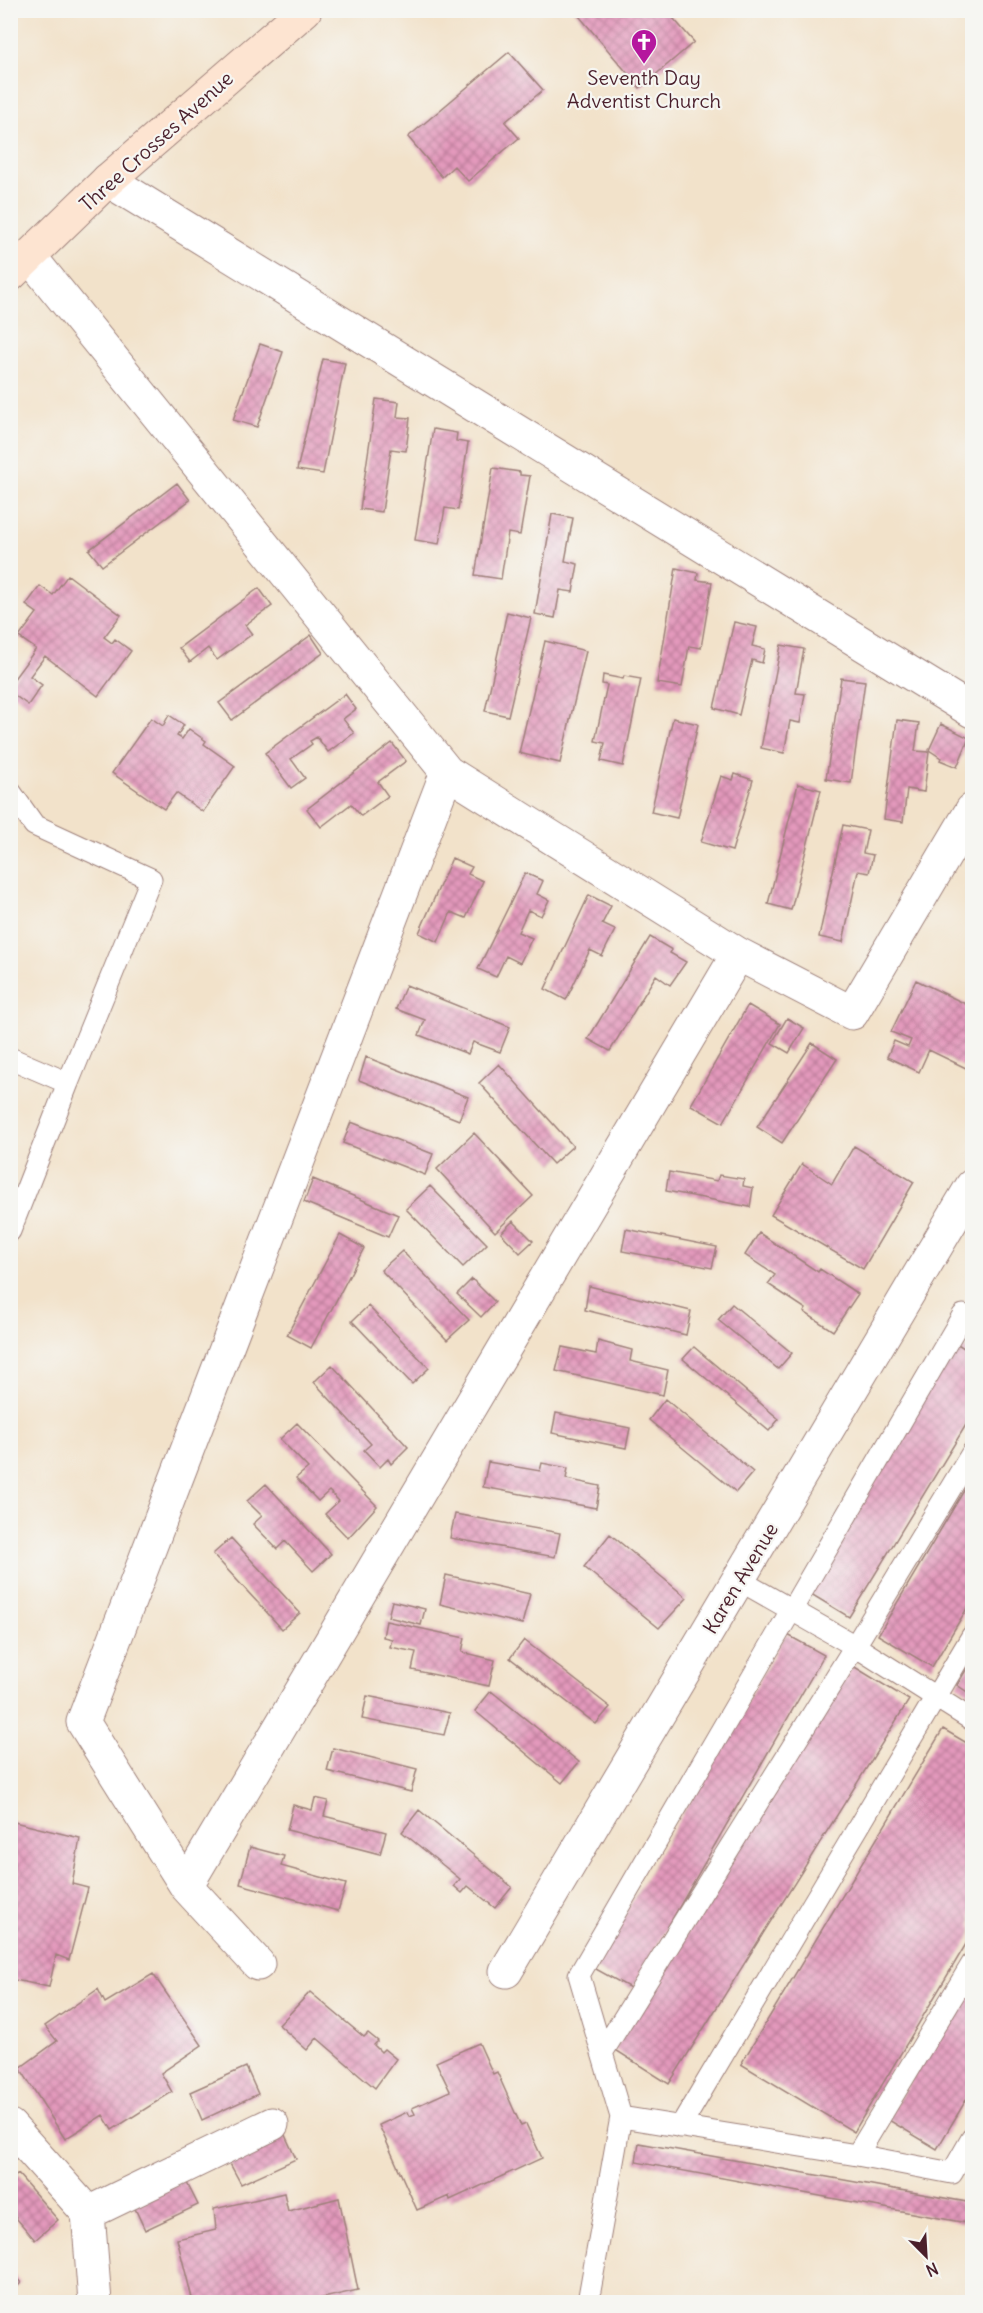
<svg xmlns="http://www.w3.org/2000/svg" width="983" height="2313" viewBox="0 0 983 2313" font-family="Delius,sans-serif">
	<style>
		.building { fill: url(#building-cross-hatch) }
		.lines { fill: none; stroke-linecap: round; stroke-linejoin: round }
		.lane-casing { stroke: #9e807a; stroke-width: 23 }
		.street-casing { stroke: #9e807a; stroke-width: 35 }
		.secondary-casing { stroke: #9e807a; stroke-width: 35 }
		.lane { stroke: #fff; stroke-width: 21 }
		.street { stroke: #fff; stroke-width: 33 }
		.secondary { stroke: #fde4d1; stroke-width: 33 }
		.labels { text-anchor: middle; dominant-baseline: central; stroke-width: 4.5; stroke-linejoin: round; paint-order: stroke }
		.poi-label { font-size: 20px; fill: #4a1f2b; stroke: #f6f6f2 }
		.street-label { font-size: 20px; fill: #4a1f2b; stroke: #f6f6f2 }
	</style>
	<defs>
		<pattern id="building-cross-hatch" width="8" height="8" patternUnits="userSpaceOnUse" patternTransform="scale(1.5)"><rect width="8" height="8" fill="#e399bc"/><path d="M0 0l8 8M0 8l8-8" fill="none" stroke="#ba7c99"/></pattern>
	</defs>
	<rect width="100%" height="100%" fill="#f6f6f2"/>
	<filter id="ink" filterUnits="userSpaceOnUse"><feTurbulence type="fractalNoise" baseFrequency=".0167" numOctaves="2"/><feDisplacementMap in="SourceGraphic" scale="12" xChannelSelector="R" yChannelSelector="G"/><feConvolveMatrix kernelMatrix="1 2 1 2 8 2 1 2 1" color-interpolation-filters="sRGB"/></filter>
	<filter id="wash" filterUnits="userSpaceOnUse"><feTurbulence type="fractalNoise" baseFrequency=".008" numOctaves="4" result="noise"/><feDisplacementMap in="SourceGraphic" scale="24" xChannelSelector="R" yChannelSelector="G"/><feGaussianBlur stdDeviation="1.35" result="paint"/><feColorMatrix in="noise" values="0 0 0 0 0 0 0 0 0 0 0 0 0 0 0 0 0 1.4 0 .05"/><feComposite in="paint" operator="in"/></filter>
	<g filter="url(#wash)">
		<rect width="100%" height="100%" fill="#f2e2ca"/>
		<g id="blocks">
			<path class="building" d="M574,10h92l28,32 -54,46z
				M509,52l34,38 -38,32 14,16 -51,43 -14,-15 -12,11 -34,-40z
				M260,344l23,8 -26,75 -24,-7z
				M323,359l22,4 -22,111 -26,-4z
				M376,399l23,3 -2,15 13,1 -4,33 -15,-2 -9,63 -22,-3z
				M433,429l24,4 -1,8 12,2 -10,67 -13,-2 -6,36 -24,-4z
				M493,468l27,4v3l10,1 -10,59 -12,-2 -7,46 -26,-4z
				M177,483l13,17 -88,66 -13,-16z
				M552,514l21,4 -8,43 13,3 -5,28 -13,-2 -5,28 -20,-4z
				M676,568l22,5 -1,7 15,2 -11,66 -12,-2 -7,41 -25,-4z
				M68,575l53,40 -17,22 8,6 3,-4 16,12 -33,45 -53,-40 -15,20 12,9 -14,20 -18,-13v-8l26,-35 -17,-12 18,-24 -11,-8 14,-19 13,9z
				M259,588l13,18 -27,19 7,9 -35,26 -9,-12 -18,14 -11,-14z
				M507,612l24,6 -23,98 -23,-5z
				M734,622l23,5 -5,19 13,3 -3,14 -10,-3 -13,55 -25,-7z
				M311,635l12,18 -91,67 -13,-17z
				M545,641l41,10 -26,112 -41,-10z
				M781,645l23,4 -8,44 9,1 -5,29 -10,-2 -6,32 -23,-5z
				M603,675l20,4 1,-3 17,3 -18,87 -22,-5 4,-18 -10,-2 12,-56 -5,-1z
				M841,678l24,3 -14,102 -25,-4z
				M345,694l11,15 -13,10 11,14 -26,19 -11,-15 -7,4 2,3 -21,15 14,19 -14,10 -26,-35z
				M169,715l15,10 -7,11 5,3 7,-10 17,12 -2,3 31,22 -32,46 -27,-19 -12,16 -52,-36 39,-55 12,8z
				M673,718l25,6 -21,94 -26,-6z
				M897,720l22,3 -4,28 14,1 -5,40 -17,-3 -4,33 -19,-3z
				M941,724l28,14 -12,29 -17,-7 1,-2 -12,-8z
				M392,743l14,18 -28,21 10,14 -27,20 -10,-12 -30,23 -14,-18z
				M735,774l18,6 -21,71 -31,-9 20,-66 12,4z
				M798,784l23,6 -30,120 -23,-6z
				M843,825l25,5 -5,23 10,2 -4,18 -11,-2 -15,71 -24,-5z
				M452,858l20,9 -4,7 15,7 -17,37 -15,-6 -13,30 -19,-9z
				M525,873l18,8 -6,13 12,6 -8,16 -13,-6 -10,22 14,6 -12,25 -14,-7 -10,21 -18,-8z
				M589,895l22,11 -9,18 13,6 -13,26 -12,-6 -24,50 -21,-11z
				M650,937l22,13 -2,3 16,9 -16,23 -14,-10 -46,76 -22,-12z
				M916,980l56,27v64l-43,-21 -10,22 -32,-15 7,-16 14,6 3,-7 -20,-8z
				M406,985l104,42 -10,25 -27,-10 -5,12 -49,-19 6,-15 -29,-11z
				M748,1005l32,19 -57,99 -32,-18z
				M787,1018l17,10 -15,25 -17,-10z
				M812,1043l25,16 -55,84 -25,-16z
				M366,1057l102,40 -9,23 -100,-40z
				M499,1064l74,82 -20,18 -74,-81z
				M351,1122l82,32 -8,21 -82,-32z
				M474,1133l59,63 -38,36 -58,-63z
				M854,1146l60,36 -51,87 -92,-54 31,-51 30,20z
				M669,1172l48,9 2,-6 25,4 -1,7 10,2 -3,19 -84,-16z
				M313,1179l85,36 -10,22 -84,-35z
				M430,1186l57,58 -24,23 -57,-58z
				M513,1221l20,20 -13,12 -19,-20z
				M626,1229l91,18 -5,21 -90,-17z
				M759,1233l59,39 2,-3 38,25 -25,37 -29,-19 2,-3 -38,-25 7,-9 -30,-20z
				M340,1235l24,13 -53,100 -24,-13z
				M402,1251l67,69 -22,20 -66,-70z
				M472,1279l23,23 -14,15 -24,-23z
				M589,1286l102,25 -5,24 -101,-25z
				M732,1304l60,49 -14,16 -60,-49z
				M368,1306l61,62 -17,16 -60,-63z
				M598,1341l34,9 -2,11 38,9 -5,25 -107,-24 6,-24 34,7z
				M956,1343l16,10v62l-123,202 -43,-26z
				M694,1347l85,72 -10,12 -86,-72z
				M332,1365l76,82 -17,17 -3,-5 -8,8 -16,-17 7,-6 -57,-62z
				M665,1399l88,73 -17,20 -87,-72z
				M556,1413l74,15 -4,20 -74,-15z
				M297,1423l80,83 -29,32 -23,-24 14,-13 -10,-10 -11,10 -22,-23 12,-10 -28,-29z
				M488,1462l52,9 2,-8 26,5 -2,11 34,7 -4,22 -113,-21z
				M972,1477v123l-40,67 -54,-32z
				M266,1484l65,70 -18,17 -28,-30 -8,8 -24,-25 9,-8 -15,-15z
				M455,1514l105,19 -5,24 -105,-19z
				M610,1534l77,64 -28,30 -75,-61z
				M231,1538l69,75 -18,16 -69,-75z
				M446,1575l84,19 -8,30 -82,-20z
				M392,1601l33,8 -4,16 -33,-8z
				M386,1621l79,17 -3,14 33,8 -6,26 -77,-16 4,-18 -26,-5 2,-8 -9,-2z
				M786,1634l38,21 -192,334 -38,-21z
				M524,1640l86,67 -14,17 -86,-66z
				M972,1660v35l-15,-10z
				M853,1666l56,34 -240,384 -55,-35z
				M491,1691l88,71 -17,21 -87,-72z
				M367,1696l83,17 -6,22 -82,-16z
				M943,1729l29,17v188l-118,198 -113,-68z
				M333,1748l84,21 -6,23 -84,-21z
				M315,1798l13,3 -4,15 62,16 -6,22 -93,-24 6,-25 19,5z
				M419,1810l93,77 -17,21 -27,-22 -6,7 -8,-7 6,-7 -58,-47z
				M10,1821l70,17 -8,46 16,4 -19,72 -13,-5 -7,32 -39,-8z
				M250,1847l34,9 -3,10 65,18 -8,27 -98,-27z
				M153,1974l49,71 -41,28 11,19 -60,38 -9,-15 -38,24 -45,-71 37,-27 -12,-15 53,-37 7,14z
				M972,1977v113l-35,59 -50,-30z
				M310,1992l54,45 4,-4 10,8 -4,4 7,7 3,-3 12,10 -21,29 -58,-50 -10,12 -28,-25z
				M479,2043l14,31 4,-2 24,54 5,-2 16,34 -92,42 -1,-4 -32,14 -38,-85 28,-13 2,4 6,-2 -3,-6 38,-17 -14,-29z
				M246,2067l12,27 -56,26 -12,-28z
				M284,2133l12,26 -55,25 -14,-26z
				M639,2143l333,60v21l-336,-62z
				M18,2174l40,46 -23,20 -25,-29v-30z
				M185,2179l13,26 -53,25 -12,-26z
				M284,2193l4,18 51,-13 19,92 -48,11v1h-117l-16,-63 39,-9 -2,-21z
				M10,2270l11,13 -11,10z"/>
		</g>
	</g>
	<g filter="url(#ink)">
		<use href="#blocks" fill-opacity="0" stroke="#9e807a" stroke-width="1.5"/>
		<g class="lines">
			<g class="lane-casing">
				<path id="lane" d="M10,791l24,34 117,54 -83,204 -58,-25
					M10,1231l58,-148
					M972,1320l-9,-5 -384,660 42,142 236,38 115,-191
					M739,1580l116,66 117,74
					M602,2053l253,-407 117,-193
					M680,2127l292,-491
					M857,2155l95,18 20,-35
					M588,2302l33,-185"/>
			</g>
			<g class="street-casing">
				<path id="street" d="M108,180l864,531
					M30,257l417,515 291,182 114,59 120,-203
					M186,1886l552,-932
					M258,1964l-72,-78 -103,-164 364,-950
					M506,1971l466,-785
					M10,2126l78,87 7,89
					M88,2213l184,-89"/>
			</g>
			<g class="secondary-casing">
				<path id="secondary" d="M10,275l98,-95 197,-170"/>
			</g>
			<use href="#lane" class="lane"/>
			<use href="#street" class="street"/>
			<use href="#secondary" class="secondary"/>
		</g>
	</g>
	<defs>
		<g id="church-pin" transform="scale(1.35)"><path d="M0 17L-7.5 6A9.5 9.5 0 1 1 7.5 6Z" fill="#b5179e" stroke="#f6f6f2"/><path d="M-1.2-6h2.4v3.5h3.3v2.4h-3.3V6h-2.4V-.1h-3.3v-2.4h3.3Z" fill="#fff"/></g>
	</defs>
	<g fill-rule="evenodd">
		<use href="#church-pin" x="644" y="42"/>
	</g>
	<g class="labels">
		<g class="poi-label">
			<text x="644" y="77">Seventh Day<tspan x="644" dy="23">Adventist Church</tspan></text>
		</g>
		<g class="street-label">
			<text transform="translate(156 141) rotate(-42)">Three Crosses Avenue</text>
			<text transform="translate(740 1578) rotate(-59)">Karen Avenue</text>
		</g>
	</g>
	<rect width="983" height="2313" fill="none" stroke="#f6f6f2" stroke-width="36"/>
	<g transform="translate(926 2256) rotate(156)" stroke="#f6f6f2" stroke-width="4.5" paint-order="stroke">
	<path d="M0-4.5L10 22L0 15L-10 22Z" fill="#4a1f2b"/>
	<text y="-9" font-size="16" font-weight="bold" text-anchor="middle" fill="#4a1f2b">N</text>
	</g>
</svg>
